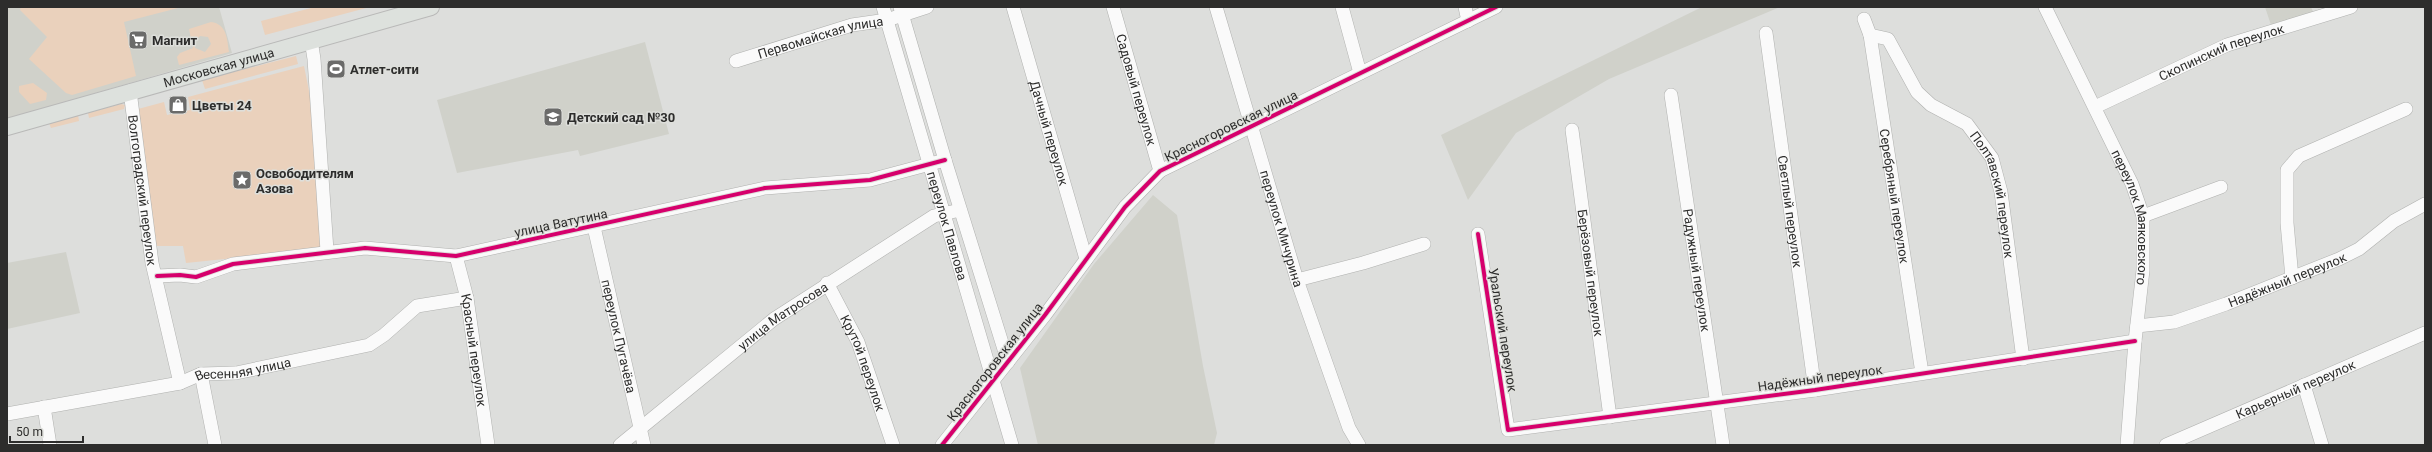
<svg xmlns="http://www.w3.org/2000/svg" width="2432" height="452" viewBox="0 0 2432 452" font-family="Roboto,sans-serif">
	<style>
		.built { fill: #d0d1ca }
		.green { fill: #ead1bc; fill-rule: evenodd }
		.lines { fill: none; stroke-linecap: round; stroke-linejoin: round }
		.minor-casing { stroke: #b0b1af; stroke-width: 14 }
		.major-casing { stroke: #b9b9b8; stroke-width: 18 }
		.minor { stroke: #fafafa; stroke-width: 13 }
		.major { stroke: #dde1dd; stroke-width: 16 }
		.cycleway-casing { stroke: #dedfdb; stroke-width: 6 }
		.cycleway { stroke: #d6006c; stroke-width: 4 }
		.labels { text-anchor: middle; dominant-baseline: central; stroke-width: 3; stroke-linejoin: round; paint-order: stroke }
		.street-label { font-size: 13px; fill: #2d2d2c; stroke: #dedfdb }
		.poi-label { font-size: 13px; font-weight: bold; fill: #2d2d2c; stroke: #dedfdb; text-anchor: start }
	</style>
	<rect width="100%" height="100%" fill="#dddedc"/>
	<path class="built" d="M7,7h212l13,46 -225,66z
		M1702,7h78l-171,72 -93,54 -48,67 -27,-65z
		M2265,7h46l3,7 -42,14z
		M645,42l24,92 -89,22 -2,-6 -121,23 -20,-73z
		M1153,195l24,20 26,151 14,67 -3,12h-176l-18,-77 74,-104z
		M66,252l14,61 -73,16v-66z"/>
	<path class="green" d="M21,7h161l-58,15 12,54 -64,19 -6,-2 -37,-34 18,-22 -27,-27z
		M315,7h55l-105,28 -4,-14z
		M211,22c16,2 16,17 18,30l-50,13 -2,-8 3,-4 13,-5 -4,-19zM200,36l8,1 3,7 -6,8 -10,-4v-7z
		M296,56l2,8 -93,25 -3,-9z
		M304,66l6,30 13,153 -137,14 -3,-17h-29l-16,-137 26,-7 3,13 23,-5 -2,-13z
		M33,83l14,10 -1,7 -16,4 -11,-12v-6z
		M121,104l4,1 -1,4 -35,9 -1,-5z
		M78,115l1,6 -28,7 -2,-5z"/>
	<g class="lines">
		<g class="minor-casing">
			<g id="minor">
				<path id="s1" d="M883,7l129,438"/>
				<path d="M900,7l45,153 63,202"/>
				<path id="s2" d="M1013,7l73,252"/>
				<path id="s3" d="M1113,7l47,164"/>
				<path id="s4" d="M1216,7l81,273 52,148 10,17"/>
				<path d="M1342,7l18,66"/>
				<path d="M1465,7l3,14"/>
				<path id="s5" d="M2045,7l87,177 11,32v54l-8,71 -8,104"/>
				<path id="s6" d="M1864,19l6,16 52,338"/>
				<path id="s7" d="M1766,33l49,357"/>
				<path id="s8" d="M1870,35l18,4 29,53 14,13 36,19 25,34 9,34 22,167"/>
				<path d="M311,40l3,19 13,192"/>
				<path id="s9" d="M736,61l116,-36 35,-5 40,-13"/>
				<path id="s10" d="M130,91l22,172 28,120"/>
				<path id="s11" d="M1671,95l52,350"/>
				<path id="s12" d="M2095,107l132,-62 124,-38"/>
				<path id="s13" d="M1572,130l38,287"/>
				<path d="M2143,216l78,-29"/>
				<path id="s14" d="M594,227l50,218"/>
				<path d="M1478,234l30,196 307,-40 320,-49"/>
				<path id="s15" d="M456,256l11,42 21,147"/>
				<path d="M157,276l23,-1 16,2 37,-13 132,-16 91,8 309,-68 105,-8 75,-20"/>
				<path d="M2292,278l-5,-55v-53l12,-14 107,-47"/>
				<path d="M1297,280l66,-17 61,-19"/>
				<path id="s16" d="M827,283l31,59 35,103"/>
				<path id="s17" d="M2137,326l37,-4 52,-18 113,-45 20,-10 35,-28 31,-17"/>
				<path d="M201,374l14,71"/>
				<path d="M2304,385l18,60"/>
				<path d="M44,407l6,38"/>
				<path id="s18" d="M7,414l173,-31 21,-9 35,-1 133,-28 15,-10 33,-29 50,-8"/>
				<path id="s19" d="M620,445l154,-126 160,-103 26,-6"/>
				<path d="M942,445l103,-130 80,-108 35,-36 336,-164"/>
				<path id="s20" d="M2166,445l259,-112"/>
			</g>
		</g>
		<g class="major-casing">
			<g id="major">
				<path id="s21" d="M7,127l424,-120"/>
			</g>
		</g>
		<use href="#minor" class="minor"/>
		<use href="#major" class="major"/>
		<g class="cycleway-casing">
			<path id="cycleway" d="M1478,234l30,196 307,-40 320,-49
				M157,276l23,-1 16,2 37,-13 132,-16 91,8 309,-68 105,-8 75,-20
				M942,445l103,-130 80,-108 35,-36 336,-164"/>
		</g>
		<use href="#cycleway" class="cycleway"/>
	</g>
	<defs>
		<g id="supermarket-square" transform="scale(1)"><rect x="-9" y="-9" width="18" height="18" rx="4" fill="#6b6b6a" stroke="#dedfdb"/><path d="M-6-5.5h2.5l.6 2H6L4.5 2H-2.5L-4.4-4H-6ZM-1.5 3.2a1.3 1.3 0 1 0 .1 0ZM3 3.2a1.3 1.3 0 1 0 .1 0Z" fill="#fff"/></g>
		<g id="stadium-square" transform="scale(1)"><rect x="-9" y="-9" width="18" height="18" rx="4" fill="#6b6b6a" stroke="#dedfdb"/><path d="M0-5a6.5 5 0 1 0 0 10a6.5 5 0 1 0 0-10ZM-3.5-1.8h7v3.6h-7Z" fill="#fff"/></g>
		<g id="shop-square" transform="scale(1)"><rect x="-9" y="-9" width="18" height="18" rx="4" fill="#6b6b6a" stroke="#dedfdb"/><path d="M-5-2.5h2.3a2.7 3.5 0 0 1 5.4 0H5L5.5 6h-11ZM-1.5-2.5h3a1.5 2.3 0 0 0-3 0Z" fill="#fff"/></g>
		<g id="school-square" transform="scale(1)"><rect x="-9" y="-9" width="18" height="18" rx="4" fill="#6b6b6a" stroke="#dedfdb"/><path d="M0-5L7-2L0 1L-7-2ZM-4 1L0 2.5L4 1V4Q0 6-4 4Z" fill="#fff"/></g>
		<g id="sight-square" transform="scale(1)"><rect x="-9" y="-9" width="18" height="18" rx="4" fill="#6b6b6a" stroke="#dedfdb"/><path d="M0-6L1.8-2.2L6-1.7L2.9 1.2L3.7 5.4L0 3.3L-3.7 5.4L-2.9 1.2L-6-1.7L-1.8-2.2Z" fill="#fff"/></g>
	</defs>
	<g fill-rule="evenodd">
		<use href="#supermarket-square" x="138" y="40"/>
		<use href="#stadium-square" x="336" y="69"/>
		<use href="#shop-square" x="178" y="105"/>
		<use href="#school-square" x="553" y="117"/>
		<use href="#sight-square" x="242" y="180"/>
	</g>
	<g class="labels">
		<g class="street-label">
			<text stroke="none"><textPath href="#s9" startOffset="88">Первомайская улица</textPath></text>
			<text stroke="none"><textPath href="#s12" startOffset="138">Скопинский переулок</textPath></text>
			<text stroke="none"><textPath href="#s21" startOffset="220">Московская улица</textPath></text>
			<text stroke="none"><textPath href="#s3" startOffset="86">Садовый переулок</textPath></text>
			<text transform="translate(1231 126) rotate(-26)">Красногоровская улица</text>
			<text stroke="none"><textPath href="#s2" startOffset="131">Дачный переулок</textPath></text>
			<text stroke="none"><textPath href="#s10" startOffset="100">Волгоградский переулок</textPath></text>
			<text stroke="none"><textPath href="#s6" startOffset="180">Серебряный переулок</textPath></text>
			<text stroke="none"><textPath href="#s8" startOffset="216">Полтавский переулок</textPath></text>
			<text stroke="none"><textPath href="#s7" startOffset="180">Светлый переулок</textPath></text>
			<text stroke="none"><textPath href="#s5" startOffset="230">переулок Маяковского</textPath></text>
			<text transform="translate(561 223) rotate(-12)">улица Ватутина</text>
			<text stroke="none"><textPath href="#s1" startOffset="228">переулок Павлова</textPath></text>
			<text stroke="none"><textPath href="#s4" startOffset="231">переулок Мичурина</textPath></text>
			<text stroke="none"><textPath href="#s11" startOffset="177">Радужный переулок</textPath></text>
			<text stroke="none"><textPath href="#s13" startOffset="144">Берёзовый переулок</textPath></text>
			<text stroke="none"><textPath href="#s17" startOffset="158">Надёжный переулок</textPath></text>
			<text stroke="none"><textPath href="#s19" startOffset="208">улица Матросова</textPath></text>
			<text transform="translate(1503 330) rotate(81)">Уральский переулок</text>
			<text stroke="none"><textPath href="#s14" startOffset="112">переулок Пугачёва</textPath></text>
			<text stroke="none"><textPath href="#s15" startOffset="96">Красный переулок</textPath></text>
			<text transform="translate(995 362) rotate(-52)">Красногоровская улица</text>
			<text stroke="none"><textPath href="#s16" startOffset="88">Крутой переулок</textPath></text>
			<text stroke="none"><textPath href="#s18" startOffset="241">Весенняя улица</textPath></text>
			<text transform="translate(1820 378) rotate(-8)">Надёжный переулок</text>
			<text stroke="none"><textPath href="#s20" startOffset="141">Карьерный переулок</textPath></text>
		</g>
		<g class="poi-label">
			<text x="152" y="40">Магнит</text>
			<text x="350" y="69">Атлет-сити</text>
			<text x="192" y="105">Цветы 24</text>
			<text x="567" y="117">Детский сад №30</text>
			<text x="256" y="173">Освободителям<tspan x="256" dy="15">Азова</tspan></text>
		</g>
	</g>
	<rect width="2432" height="452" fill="none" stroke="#2d2d2c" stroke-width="16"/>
	<path d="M10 436v6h73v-6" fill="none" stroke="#2d2d2c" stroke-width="2"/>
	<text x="16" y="436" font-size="12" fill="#2d2d2c" stroke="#dedfdb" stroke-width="3" paint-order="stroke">50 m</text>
</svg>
